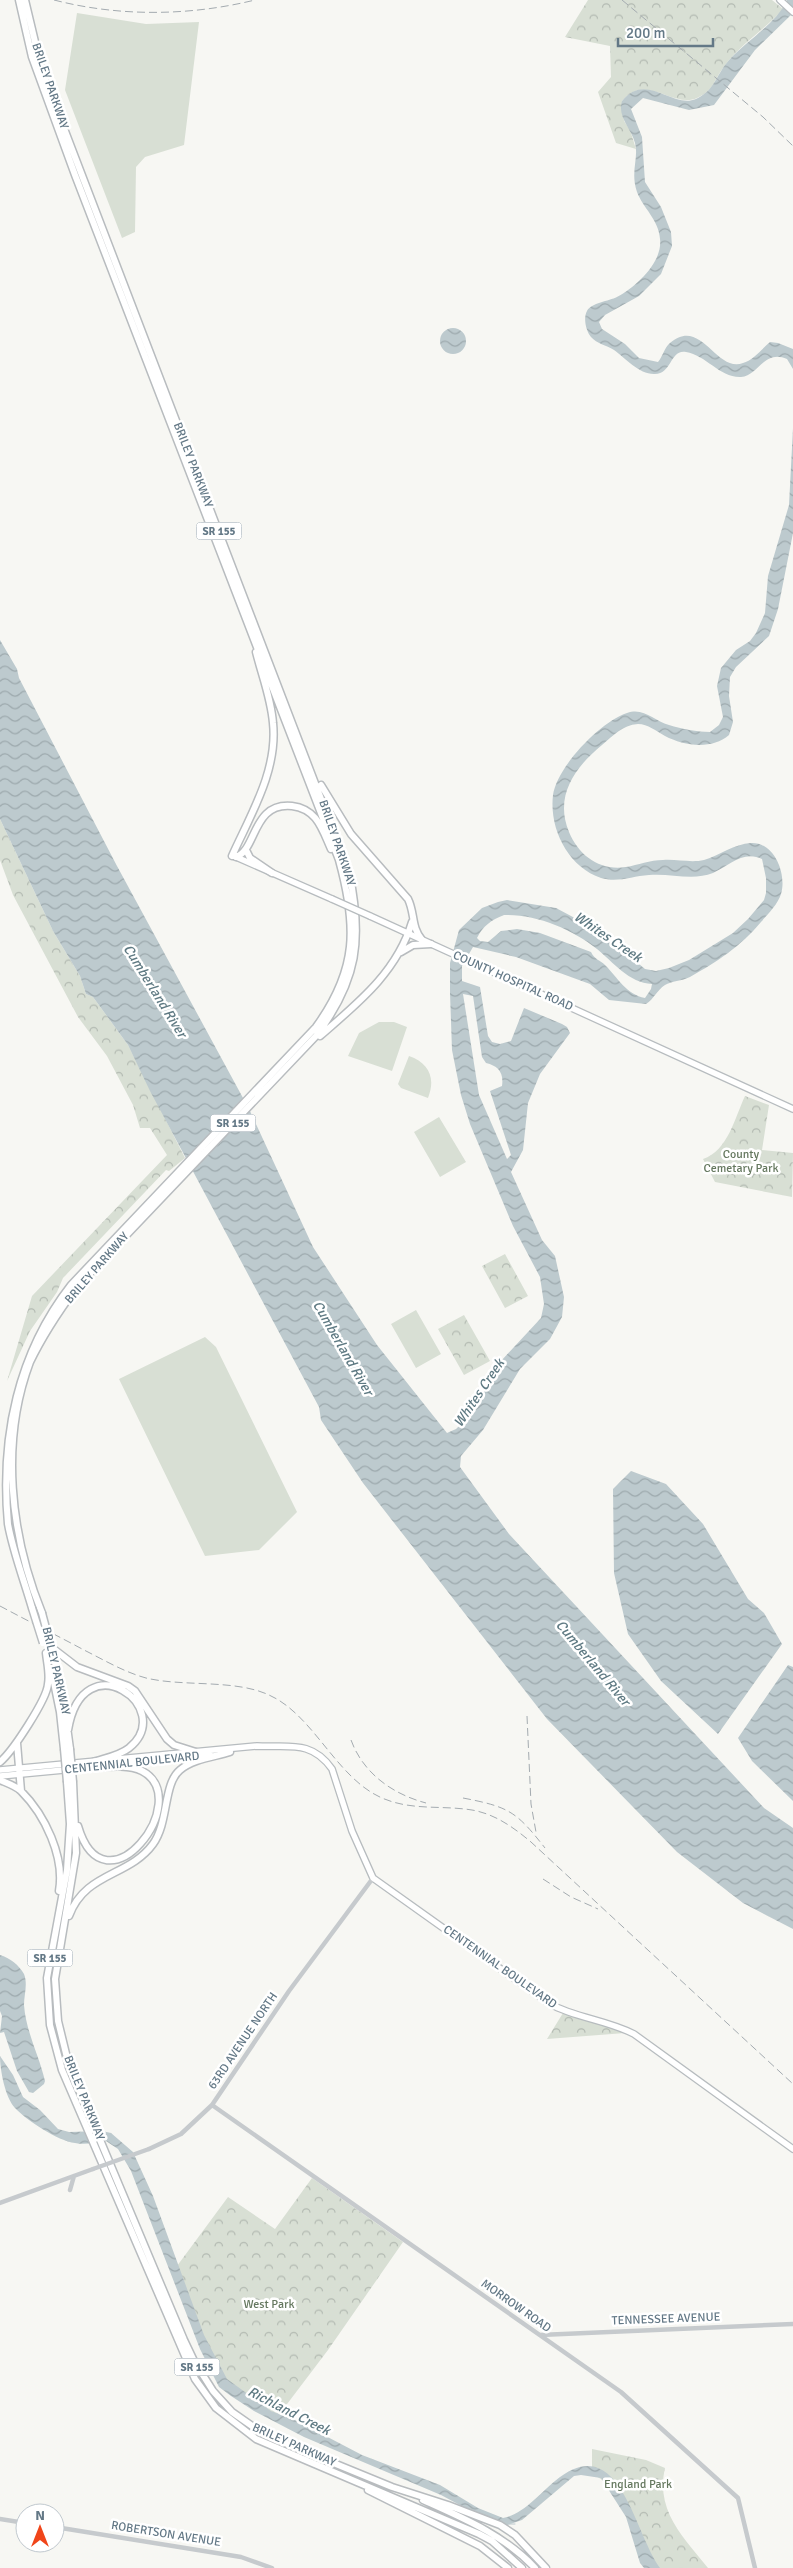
<svg xmlns="http://www.w3.org/2000/svg" width="793" height="2568" viewBox="0 0 793 2568" font-family="Signika,sans-serif">
	<style>
		.grass { fill: #d8dfd4 }
		.forest { fill: url(#forest-crowns) }
		.water { fill: url(#water-waves); fill-rule: evenodd }
		.lines { fill: none; stroke-linecap: round; stroke-linejoin: round }
		.stream { stroke: #bdcace; stroke-width: 1 }
		.major-casing { stroke: #b7bcbf; stroke-width: 8 }
		.highway-casing { stroke: #b8bcbf; stroke-width: 9 }
		.minor { stroke: #c6cacd; stroke-width: 4.5 }
		.major { stroke: #fff; stroke-width: 5.5 }
		.highway { stroke: #fff; stroke-width: 6 }
		.rail { stroke: #a4abb0; stroke-width: 1; stroke-dasharray: 8 4; stroke-linecap: butt }
		.major-bridge-casing { stroke: #b7bcbf; stroke-width: 8; stroke-linecap: butt }
		.highway-bridge-casing { stroke: #b8bcbf; stroke-width: 9; stroke-linecap: butt }
		.minor-bridge { stroke: #c6cacd; stroke-width: 4.5 }
		.major-bridge { stroke: #fff; stroke-width: 5.5 }
		.highway-bridge { stroke: #fff; stroke-width: 6 }
		.labels { text-anchor: middle; dominant-baseline: central; stroke-width: 5; stroke-linejoin: round; paint-order: stroke }
		.shield { fill: #fff; stroke: #92a0aa; stroke-width: 1 }
		.shield-label { font-size: 11px; font-weight: bold; fill: #637886 }
		.street-label { font-size: 12px; fill: #637886; stroke: #fff }
		.park-label { font-size: 12px; fill: #65785f; stroke: #fff }
		.water-label { font-size: 14px; font-style: italic; fill: #5f7a83; stroke: #fff }
	</style>
	<defs>
		<pattern id="forest-crowns" width="20" height="18" patternUnits="userSpaceOnUse" patternTransform="scale(1.25)"><rect width="20" height="18" fill="#d8dfd4"/><path d="M2 6a3 3 0 1 1 6 0M12 15a3 3 0 1 1 6 0" fill="none" stroke="#b3bab2"/></pattern>
		<pattern id="water-waves" width="16" height="10" patternUnits="userSpaceOnUse" patternTransform="scale(1.25)"><rect width="16" height="10" fill="#bdcace"/><path d="M0 5q4-4 8 0t8 0" fill="none" stroke="#9da9ad"/></pattern>
	</defs>
	<rect width="100%" height="100%" fill="#f7f7f3"/>
	<path class="grass" d="M77,13l69,11 53,-2 -15,123 -39,12 -9,10 -1,65 -13,6 -57,-148z
		M379,1022h15l13,5 -15,44 -44,-15 11,-23z
		M409,1056c20,7 27,22 19,42l-27,-10 -3,-4z
		M439,1117l27,45 -26,15 -26,-45z
		M416,1310l25,44 -25,14 -25,-44z
		M205,1337l11,10 81,165 -38,38 -54,6 -86,-177z"/>
	<path class="forest" d="M588,0h184l11,9c-18,21 -48,38 -64,65 -7,12 -8,17 -22,24 -23,11 -52,-26 -75,3l2,20 6,9 6,19 -20,-6 -18,-51 13,-15 -1,-31 -45,-9z
		M0,819l53,112 27,45 6,18 7,3 35,48 57,113 -16,13 -3,-1 -103,108 -6,14 -27,39 -23,50 25,-85 135,-141 -17,-27h-10l-7,-23 -26,-49 -29,-39 -65,-122 -13,-35z
		M745,1096l24,9 -7,45 31,3 -1,44 -77,-15 -12,-23c25,-8 32,-42 42,-63z
		M505,1254l23,42 -23,12 -23,-42z
		M464,1315l26,46 -26,14 -26,-46z
		M563,2013l61,19 1,1 -78,6z
		M312,2178l91,64 -75,108 -50,66 -55,-38 -21,-37 -25,-75 51,-69 47,32z
		M592,2449l54,11 19,8c-10,43 19,70 43,100h-59c-12,-32 -24,-79 -57,-94z"/>
	<path class="water" d="M787,0h6v13l-38,37 -41,55 -25,5 -46,-12 -12,11 11,28 3,45 16,25 10,25 1,14 -11,28 -22,22 -34,19 -6,7 3,7 23,15 14,14 19,4c5,-6 6,-14 12,-19 31,-27 46,30 73,20 10,-3 19,-14 27,-21l8,1 15,6v20l-6,-10c-23,-10 -29,17 -46,18 -21,1 -35,-22 -55,-25 -16,-3 -14,22 -31,22 -15,1 -30,-16 -41,-24 -8,-5 -17,-6 -23,-13 -5,-6 -8,-19 -4,-26 4,-8 22,-10 30,-14 19,-10 46,-35 43,-58 -1,-19 -17,-31 -23,-47 -7,-21 2,-33 -2,-49 -4,-15 -18,-26 -13,-42 24,-30 50,8 74,-2 17,-8 19,-20 29,-34 18,-23 51,-40 62,-65z
		M440 341a13 13 0 1 1 26 0a13 13 0 1 1-26 0Z
		M793,428v105l-15,76 -9,27 -33,31 -6,10 -1,19 4,26 -4,13c-17,15 -45,11 -64,1 -9,-5 -17,-12 -27,-12 -16,1 -25,12 -36,21 -27,22 -48,51 -33,87 10,24 31,39 57,35 12,-2 24,-7 37,-7 14,-1 28,3 41,0 16,-5 30,-16 47,-17 24,-1 36,32 30,51 -3,10 -13,20 -20,28 -21,25 -43,39 -71,55 -8,4 -19,4 -25,8 -8,5 -11,14 -19,19l-37,-4 -19,-16 -74,-27 -43,-10 -11,19v15l18,6 8,49 4,6 8,2 11,-3 13,-33 38,16 5,3 3,6 -30,41 -12,29 -5,47 -12,22 31,68 13,16 9,41 -2,20 -12,22 -30,30 -37,61 -22,26 -1,11 49,67 255,274 29,20v101l-50,-26 -66,-51 -130,-133 -184,-236 -42,-63 -2,-13 -169,-316 -22,-46 -35,-48 -7,-3 -6,-18 -27,-45 -53,-112v-179l17,29 2,9 98,188 132,243 64,138 64,98 70,88 9,-4 11,-11 34,-57 40,-43 3,-14 -4,-27 -27,-51 -43,-102 -9,-29 -9,-45 -2,-57v-30l9,-33 23,-22 16,-6 9,-2 49,8 45,24 44,37 11,2 13,-3 20,-8 44,-27 15,-14 16,-19 2,-7v-15l-4,-19c-19,-9 -33,7 -49,14 -20,8 -43,0 -64,2 -17,1 -31,8 -48,3 -33,-11 -52,-49 -48,-83 4,-28 47,-73 74,-82 17,-6 27,8 42,12 13,4 28,7 41,7l9,-7 4,-8 -6,-31 4,-18 15,-18 14,-9 6,-8 9,-20 3,-37 21,-71zM504,915c32,-1 68,14 93,34 16,13 32,34 55,35l-1,5 -6,9c-18,-3 -28,-21 -40,-33 -5,-5 -10,-5 -14,-13l-51,-19 -23,-4 -16,2 -13,11 -8,-1 -3,-3c6,-12 14,-18 27,-23zM463,994l10,2 9,61 4,6c12,3 18,9 16,23l-12,5 21,64 -4,4 -28,-64z
		M631,1471l35,13 37,40 45,75 16,14 18,31 -64,90 -57,-53 -33,-47 -14,-61 -1,-84z
		M788,1665l5,2v134l-41,-40 -14,-23z
		M0,1955c10,3 19,10 24,19 4,10 0,21 0,31 2,27 15,50 21,76l-1,3 -11,9 -4,-1 -12,-21 -13,-39 -4,1 2,-17 -2,-5z
		M0,2056l13,19 10,22 17,13 18,19 11,3 33,-1 9,2 22,19 20,44 51,139 23,44 44,32 26,10 65,34 78,30 38,23 25,10c21,-4 36,-24 52,-37 65,-54 79,53 105,87h-16l-4,-5 -14,-46 -25,-39 -20,-3 -7,1 -52,44 -15,5 -36,-14 -30,-16 -137,-58 -50,-26 -23,-15 -12,-9 -19,-38 -69,-178 -13,-22 -12,-8c-11,2 -21,4 -31,2 -17,-2 -49,-23 -60,-35 -10,-11 -15,-38 -15,-52z"/>
	<g class="lines">
		<path class="stream" d="M507,2524h8"/>
		<g class="major-casing">
			<path id="major" d="M780,0l13,12
				M234,856l98,43
				M370,916l423,193
				M117,1764l93,-10
				M0,1770l257,-24c30,2 54,-7 75,23l20,62 21,47 177,126c26,14 57,16 84,30l159,115
				M0,1776l85,-8"/>
		</g>
		<g class="highway-casing">
			<path id="highway" d="M19,0l13,57 43,118 264,685c18,66 19,109 -23,167l-245,258c-53,68 -71,152 -63,239 5,28 16,56 24,84
				M25,0l17,71 307,801c14,67 9,108 -33,164l-240,252c-17,23 -33,47 -46,74 -30,80 -20,172 12,251
				M321,785l30,49 57,65c7,14 3,28 14,41
				M246,850l4,8 22,15
				M232,856c19,-42 46,-86 41,-133 -2,-25 -11,-47 -17,-71
				M236,857c21,-7 16,-55 56,-51 25,3 30,23 39,43
				M401,952l12,-7 18,-1
				M320,1036c38,-33 77,-64 92,-114
				M51,1647l26,20 51,19 7,5 32,48 7,6 22,7
				M51,1647l11,43 8,59
				M51,1668l9,44 4,37
				M68,1730c15,-90 110,-22 61,18 -10,8 -24,10 -36,14
				M17,1743l4,48
				M0,1762c13,-11 47,-63 48,-78 2,-10 -1,-21 -2,-31
				M0,1780c7,3 16,6 21,11 24,24 44,66 38,100
				M67,1782l3,42 -3,46 -20,108 3,47 12,45 133,309 21,29 40,31 223,95 13,7 30,27
				M73,1782l3,71 -21,126 3,42 11,45 115,274 10,21 19,30 19,21 33,23 127,52 56,18 52,20 15,10 31,33
				M78,1826c27,92 118,-27 64,-55 -16,-8 -43,-3 -61,-3
				M69,1916c16,-44 60,-39 84,-72 16,-22 10,-60 27,-74 13,-11 34,-13 50,-18
				M368,2490l112,56 28,22
				M423,2500c40,18 81,35 112,68"/>
		</g>
		<path class="minor" d="M212,2105l409,287 117,106 17,70
			M149,2149l32,-15 31,-29 77,-114 84,-113
			M70,2190l4,-14
			M0,2203l93,-34
			M540,2335l253,-11
			M0,2519l25,4
			M55,2527l186,30 31,11"/>
		<use href="#major" class="major"/>
		<use href="#highway" class="highway"/>
		<path class="rail" d="M54,0c66,17 136,16 201,0
			M622,0l141,117 30,29
			M0,1606c28,15 56,29 84,44 20,10 40,22 62,28 37,9 89,1 123,17 45,20 67,83 113,103 30,13 59,7 90,12 23,4 41,17 59,32l262,242
			M527,1716l4,88 5,28
			M351,1740c12,33 41,54 75,63
			M463,1798c46,9 53,13 82,50
			M543,1879l28,18 27,12"/>
		<g class="major-bridge-casing">
			<path id="major-bridge" d="M332,899l38,17"/>
		</g>
		<g class="highway-bridge-casing">
			<path id="highway-bridge" d="M32,1608l11,35
				M42,1613l9,34
				M64,1749l3,33
				M70,1749l3,33"/>
		</g>
		<path class="minor-bridge" d="M93,2169l56,-20"/>
		<use href="#major-bridge" class="major-bridge"/>
		<use href="#highway-bridge" class="highway-bridge"/>
	</g>
	<g class="labels">
		<g class="shield">
			<rect x="196.5" y="522.5" width="45" height="17" rx="4"/>
			<rect x="210.5" y="1114.5" width="45" height="17" rx="4"/>
			<rect x="27.5" y="1949.5" width="45" height="17" rx="4"/>
			<rect x="174.5" y="2358.5" width="45" height="17" rx="4"/>
		</g>
		<g class="shield-label">
			<text x="219" y="531">SR 155</text>
			<text x="233" y="1123">SR 155</text>
			<text x="50" y="1958">SR 155</text>
			<text x="197" y="2367">SR 155</text>
		</g>
		<g class="street-label">
			<text transform="translate(50 86) rotate(71)">BRILEY PARKWAY</text>
			<text transform="translate(193 465) rotate(69)">BRILEY PARKWAY</text>
			<text transform="translate(337 843) rotate(71)">BRILEY PARKWAY</text>
			<text transform="translate(513 981) rotate(24)">COUNTY HOSPITAL ROAD</text>
			<text transform="translate(97 1268) rotate(-49)">BRILEY PARKWAY</text>
			<text transform="translate(56 1671) rotate(77)">BRILEY PARKWAY</text>
			<text transform="translate(132 1763) rotate(-6)">CENTENNIAL BOULEVARD</text>
			<text transform="translate(500 1967) rotate(35)">CENTENNIAL BOULEVARD</text>
			<text transform="translate(243 2041) rotate(-56)">63RD AVENUE NORTH</text>
			<text transform="translate(84 2098) rotate(68)">BRILEY PARKWAY</text>
			<text transform="translate(516 2306) rotate(35)">MORROW ROAD</text>
			<text transform="translate(666 2319) rotate(-2)">TENNESSEE AVENUE</text>
			<text transform="translate(294 2445) rotate(24)">BRILEY PARKWAY</text>
			<text transform="translate(166 2534) rotate(9)">ROBERTSON AVENUE</text>
		</g>
		<g class="park-label">
			<text x="741" y="1154">County<tspan x="741" dy="14">Cemetary Park</tspan></text>
			<text x="269" y="2304">West Park</text>
			<text x="638" y="2484">England Park</text>
		</g>
		<g class="water-label">
			<text transform="translate(608 937) rotate(34)">Whites Creek</text>
			<text transform="translate(155 991) rotate(58)">Cumberland River</text>
			<text transform="translate(343 1348) rotate(60)">Cumberland River</text>
			<text transform="translate(479 1393) rotate(-56)">Whites Creek</text>
			<text transform="translate(593 1663) rotate(50)">Cumberland River</text>
			<text transform="translate(289 2411) rotate(27)">Richland Creek</text>
		</g>
	</g>
	<g transform="translate(40 2528)"><circle r="24" fill="#ffffff" stroke="#c1c9cf"/>
	<path d="M0-4L9 19L0 12L-9 19Z" fill="#f0451a"/>
	<text y="-8" font-size="14" font-weight="bold" text-anchor="middle" fill="#637886">N</text>
	</g>
	<path d="M618 38v8h95v-8" fill="none" stroke="#637886" stroke-width="2.5"/>
	<text x="626" y="38" font-size="15" fill="#637886" stroke="#ffffff" stroke-width="4" paint-order="stroke">200 m</text>
</svg>
